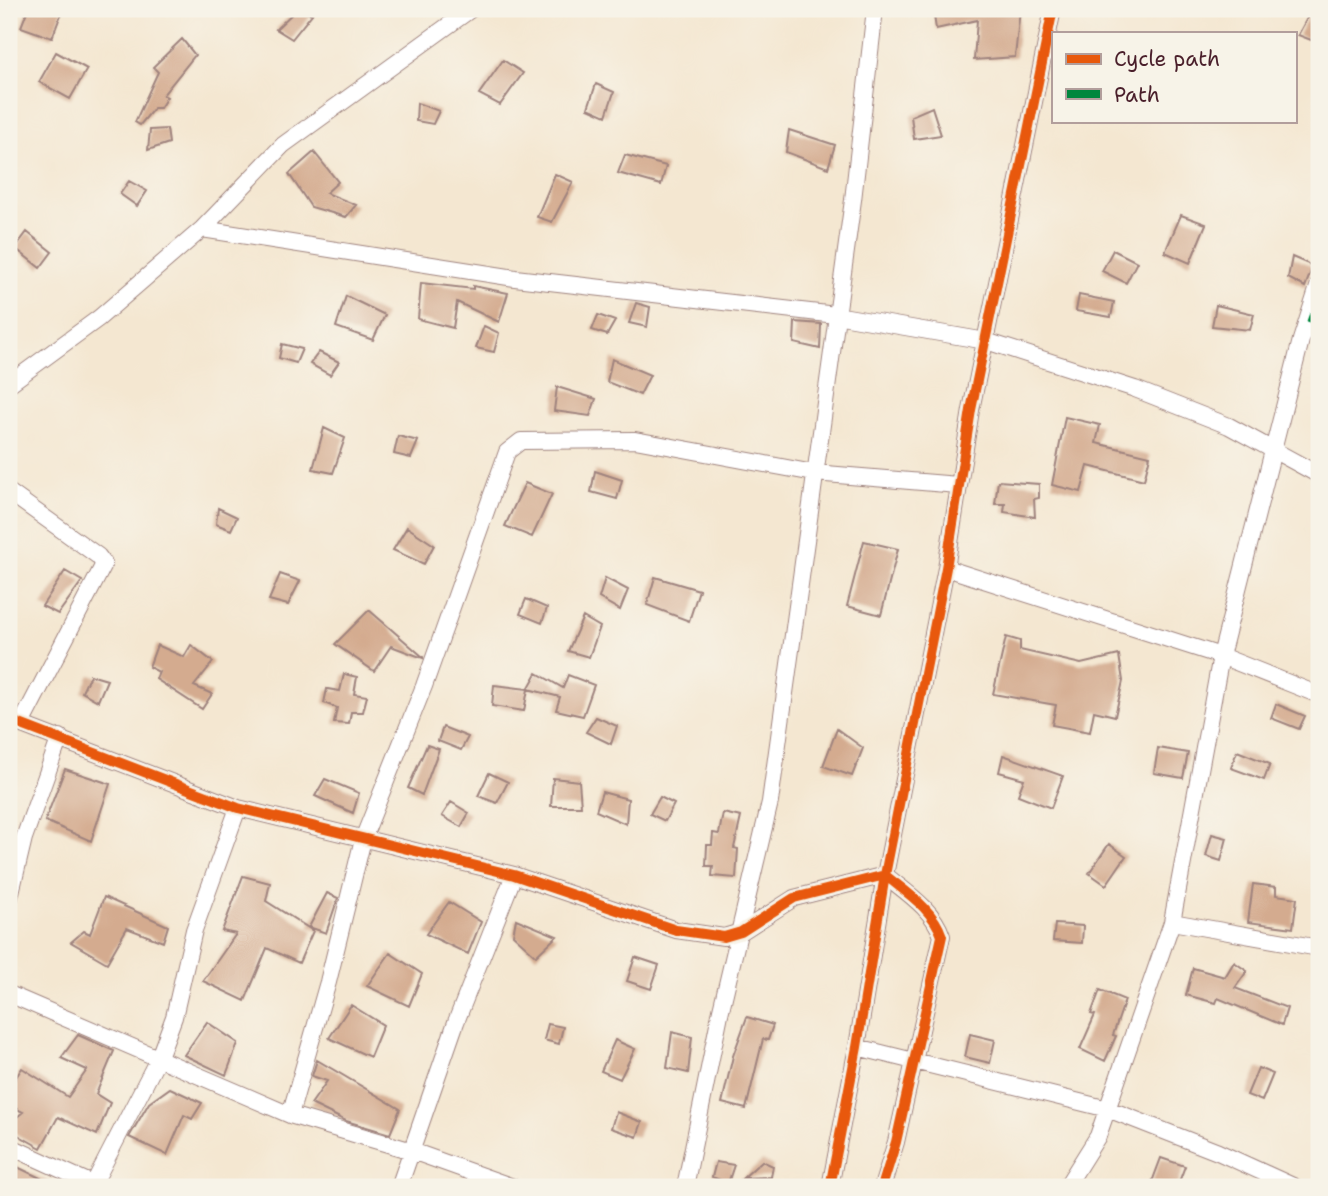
<svg xmlns="http://www.w3.org/2000/svg" width="1328" height="1196" viewBox="0 0 1328 1196" font-family="'Shantell Sans',sans-serif">
	<style>
		.building { fill: #d4ab8f }
		.lines { fill: none; stroke-linecap: round; stroke-linejoin: round }
		.minor-casing { stroke: #9f837e; stroke-width: 18 }
		.minor { stroke: #fff; stroke-width: 16 }
		.quiet { stroke: #00873e; stroke-width: 9; stroke-dasharray: 18 9; stroke-linecap: butt }
		.cycleway-casing { stroke: #f7f3e8; stroke-width: 15 }
		.cycleway { stroke: #e8590c; stroke-width: 10 }
	</style>
	<rect width="100%" height="100%" fill="#f7f3e8"/>
	<filter id="ink" filterUnits="userSpaceOnUse"><feTurbulence type="fractalNoise" baseFrequency=".0143" numOctaves="2"/><feDisplacementMap in="SourceGraphic" scale="14" xChannelSelector="R" yChannelSelector="G"/><feConvolveMatrix kernelMatrix="1 2 1 2 8 2 1 2 1" color-interpolation-filters="sRGB"/></filter>
	<filter id="wash" filterUnits="userSpaceOnUse"><feTurbulence type="fractalNoise" baseFrequency=".00686" numOctaves="4" result="noise"/><feDisplacementMap in="SourceGraphic" scale="28" xChannelSelector="R" yChannelSelector="G"/><feGaussianBlur stdDeviation="1.57" result="paint"/><feColorMatrix in="noise" values="0 0 0 0 0 0 0 0 0 0 0 0 0 0 0 0 0 1.4 0 .05"/><feComposite in="paint" operator="in"/></filter>
	<g filter="url(#wash)">
		<rect width="100%" height="100%" fill="#f4e7d1"/>
		<g id="blocks">
			<path class="building" d="M28,9h35l-11,29 -31,-11z
				M297,9l15,5 -20,25 -16,-10z
				M933,9h87l-5,48 -41,3 3,-40 -41,9z
				M1312,9h7v34l-21,-8z
				M182,39l13,16 -32,40 4,2 -7,11h-6l-14,17 -5,-3 23,-50 -5,-5z
				M56,52l31,17 -17,30 -31,-17z
				M503,60l20,13 -23,32 -21,-11z
				M596,84l18,8 -8,24 -18,-8z
				M417,103l22,8 -6,13 -17,-3z
				M932,107l9,28 -27,4 -3,-23z
				M167,129l2,14 -21,7 2,-20z
				M789,130l46,15 -7,23 -42,-16z
				M314,152l24,30 -12,11 30,12 -10,12 -35,-10 -22,-33z
				M625,155l41,11 -5,19 -43,-12z
				M555,174l18,8 -21,40 -15,-5z
				M129,181l18,10 -10,15 -17,-12z
				M1181,215l25,9 -16,39 -25,-11z
				M27,232l25,20 -12,16 -25,-20z
				M1113,250l24,12 -11,21 -24,-12z
				M1292,257l21,9 -8,21 -17,-9z
				M421,283l52,6v-3l35,7 -9,29 -42,-20 -4,26 -35,-9z
				M1079,295l35,7 -3,15 -35,-6z
				M346,296l39,19 -12,25 -37,-13z
				M636,303l14,4 -3,20 -18,-4z
				M1216,305l38,9 -4,16 -38,-4z
				M598,315l17,6 -8,14 -15,-5z
				M795,322l26,2 -1,25 -26,-6z
				M484,326l15,7 -5,19 -18,-4z
				M282,344l20,5 -6,14 -17,-5z
				M319,352l20,10 -9,13 -20,-11z
				M612,359l38,16 -10,20 -33,-13z
				M557,387l39,12 -6,17 -36,-5z
				M1065,417l35,8 -4,18 54,13 -6,24 -56,-14 -7,26 -29,-7z
				M324,428l21,10 -12,35 -20,-4z
				M398,436l20,5 -7,17 -17,-4z
				M595,471l27,9 -5,19 -26,-7z
				M998,481l41,3v14l-5,1 1,18 -31,-5 1,-8h-10z
				M525,483l27,11 -20,43 -27,-11z
				M218,508l19,9 -6,13 -15,-6z
				M407,527l27,18 -10,19 -31,-14z
				M864,541l34,8 -17,66 -34,-9z
				M65,571l17,10 -24,33 -16,-8z
				M280,574l20,7 -12,24 -19,-5z
				M655,577l44,13 -10,31 -42,-16z
				M605,578l23,12 -8,20 -21,-12z
				M526,599l21,9 -5,15 -22,-9z
				M369,610l54,47v1l-32,-12 -17,25 -39,-27z
				M583,617l17,10 -11,30 -21,-6z
				M1006,637l14,4v9l61,14 38,-9 4,26 -8,35 -21,-5 -4,21 -38,-7 4,-20 -63,-11z
				M157,645l27,12 7,-12 22,17 -19,24 18,8 -10,15 -46,-30 3,-7 -10,-5z
				M537,673l26,15 5,-13 26,10 -11,31 -27,-6 4,-13 -32,-8z
				M344,674l13,3 -3,17 13,2 -4,16h-12l-2,12 -15,-1 3,-15 -13,-5 3,-14 13,2z
				M90,675l17,5 -9,21 -16,-9z
				M494,685l34,4 -4,22 -32,-5z
				M1276,704l29,12 -6,13 -28,-11z
				M596,717l21,9 -6,18 -25,-12z
				M443,727l25,10 -7,13 -23,-9z
				M837,729l26,19 -11,28 -29,-10z
				M427,745l12,4 -17,46 -14,-7z
				M1158,748l30,5 -5,25 -29,-5z
				M1237,751l33,13 -6,16 -33,-12z
				M1003,755l60,21 -12,32 -33,-13 6,-16 -25,-7z
				M65,769l45,15 -19,57 -46,-20z
				M489,773l19,9 -11,21 -19,-7z
				M553,778l26,3 2,25h-30z
				M325,779l34,14 -6,20 -38,-17z
				M602,792l26,7 -2,25 -30,-13z
				M660,797l14,7 -9,17 -15,-7z
				M451,802l18,11 -8,14 -19,-11z
				M723,813l18,4 -7,31 4,1 -2,29 -24,-2 1,-10h-7l1,-21h5l1,-12 6,1z
				M1212,834l15,4 -6,23 -15,-5z
				M1109,844l17,12 -20,29 -17,-12z
				M243,876l27,7 -4,18 47,30 -14,32 -32,-15 -22,53 -42,-20 33,-47 -14,-3z
				M1253,884l23,3v8l21,3 -4,30 -45,-6z
				M327,893l11,5 -12,35 -17,-6z
				M104,897l64,29 -5,16 -36,-14 -20,35 -36,-21 13,-11 6,3z
				M449,902l32,20 -13,32 -42,-20z
				M516,919l41,17 -21,20 -23,-21z
				M1055,924l28,2 -1,17 -29,-2z
				M390,953l32,21 -13,32 -42,-20z
				M635,957l24,8 -8,24 -24,-8z
				M1234,962l13,9 -12,17 52,20 -5,17 -64,-27 -2,5 -30,-8 7,-27 32,9z
				M1100,990l25,10 -12,35 3,1 -11,25 -25,-12 15,-34 -4,-1z
				M351,1005l32,20 -13,32 -41,-19z
				M747,1017l26,8 -5,15 -5,-1 -17,70 -24,-6 11,-47z
				M207,1022l31,21 -12,32 -42,-20z
				M548,1024l15,3 -4,17 -15,-4z
				M672,1032l20,5 -4,36 -21,-5z
				M970,1034l25,6 -5,23 -25,-6z
				M78,1035l36,16 -18,43 14,9 -13,32 -39,-18 -17,31 -32,-18v-6l14,-12 -14,-7v-17l13,-20 46,29 19,-27 -26,-12z
				M615,1040l20,9 -15,30 -19,-8z
				M317,1060l83,49 -10,25 -44,-13 -35,-17 16,-23 -15,-5z
				M1258,1068l15,6 -11,27 -15,-6z
				M170,1088l32,15 -10,16 -8,-4 -17,40 -38,-18 20,-34z
				M616,1112l26,10 -5,15 -26,-9z
				M1161,1158l24,8 -8,21 -25,-5z
				M762,1161l11,5 -2,11 -28,1z
				M716,1162l18,3 -6,18 -16,-6z
				M9,1163l50,24h-41l-9,-5z"/>
		</g>
	</g>
	<g filter="url(#ink)">
		<use href="#blocks" fill-opacity="0" stroke="#9f837e" stroke-width="2"/>
		<g class="lines">
			<g class="minor-casing">
				<path id="minor" d="M202,229l313,49 321,37 150,26 149,48 94,37 90,49
					M9,384l90,-66 103,-89 81,-84 188,-136
					M9,492l89,64 6,8 -83,160
					M946,568l275,88 98,39
					M9,720l229,88 276,67 162,55 48,7 17,-5 53,-34 91,-23c22,18 48,34 57,61l-46,206 -14,45
					M9,901l15,-63 36,-101
					M1172,922l147,26
					M9,994l281,121 122,36 101,36
					M857,1047l251,62 110,43 77,35
					M290,1115l38,-133 35,-143 61,-153 83,-234 14,-11 114,-1 179,33 144,12
					M9,1146l90,41
					M92,1187l67,-130 15,-40 20,-87 44,-122
					M399,1187l57,-165 58,-147
					M685,1187l35,-173 50,-212 83,-602 22,-191
					M830,1187l27,-140 28,-172 61,-307 25,-158 82,-401
					M1066,1187l32,-51 74,-214 49,-266 80,-316 18,-56"/>
			</g>
			<use href="#minor" class="minor"/>
			<path class="quiet" d="M1308,317l11,4"/>
			<g class="cycleway-casing">
				<path id="cycleway" d="M9,720l229,88 276,67 162,55 48,7 17,-5 53,-34 91,-23c22,18 48,34 57,61l-46,206 -14,45
					M830,1187l27,-140 28,-172 61,-307 25,-158 82,-401"/>
			</g>
			<use href="#cycleway" class="cycleway"/>
		</g>
	</g>
	<rect width="1328" height="1196" fill="none" stroke="#f7f3e8" stroke-width="35"/>
	<rect x="1052" y="32" width="245" height="91" fill="#f7f3e8" stroke="#b29e9c" stroke-width="2"/>
	<rect x="1066" y="54" width="35" height="10" fill="#e8590c" stroke="#b29e9c" stroke-width="2"/>
	<text x="1114" y="66" font-size="21" fill="#4a1f2b">Cycle path</text>
	<rect x="1066" y="89" width="35" height="10" fill="#00873e" stroke="#b29e9c" stroke-width="2"/>
	<text x="1114" y="102" font-size="21" fill="#4a1f2b">Path</text>
</svg>
